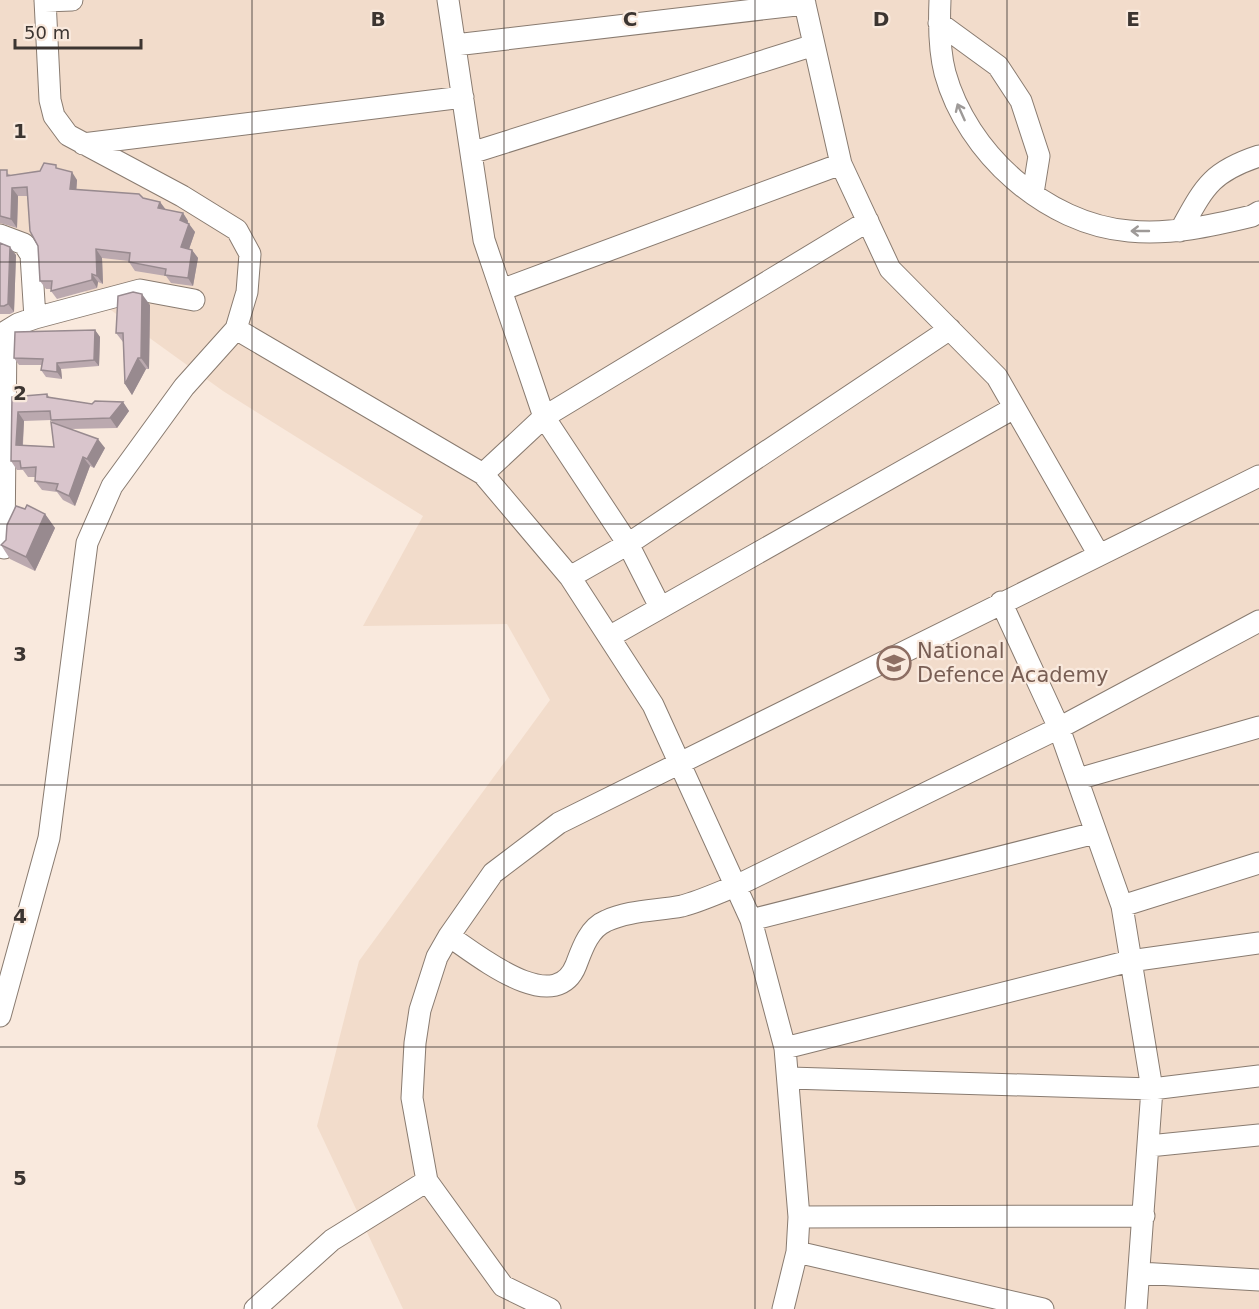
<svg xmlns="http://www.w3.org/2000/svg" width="1259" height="1309" viewBox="0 0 1259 1309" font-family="'DejaVu Sans',sans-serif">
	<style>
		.built { fill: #f2dccb }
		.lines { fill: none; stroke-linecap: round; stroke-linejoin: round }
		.minor-casing { stroke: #897b70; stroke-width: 23 }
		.minor { stroke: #fff; stroke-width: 21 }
		.wall { fill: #bba9af; fill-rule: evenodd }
		.shaded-wall { fill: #988a8f }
		.building { fill: #d9c5cc; stroke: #988a8f; stroke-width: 1.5 }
		.oneway { stroke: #9e9a98 }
		.grid { fill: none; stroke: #3c3531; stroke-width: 1.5; stroke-opacity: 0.55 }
		.labels { text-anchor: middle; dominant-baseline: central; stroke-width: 4.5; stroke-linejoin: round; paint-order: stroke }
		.education-label { font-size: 21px; fill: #785e54; stroke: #f9e9dd; text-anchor: start }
		.grid-label { font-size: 20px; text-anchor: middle; font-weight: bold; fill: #3c3531; stroke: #f9e9dd; stroke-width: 4.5; stroke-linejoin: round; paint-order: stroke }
	</style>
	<rect width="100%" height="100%" fill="#f9e9dd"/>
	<path class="built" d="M0,0h1259v1309h-856l-86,-183 42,-165 191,-261 -43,-76 -144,2 60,-110 -200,-125 -223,-161z"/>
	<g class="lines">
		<g class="minor-casing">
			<path id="minor" d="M448,0l36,240 60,177 84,127 32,63
				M804,0l37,164 49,105 107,108 102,178
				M940,0c-1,23 -1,50 5,73 22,80 101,151 184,158 42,4 82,-5 123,-15l7,-4
				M45,1l27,-1
				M939,23l59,43 23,35 18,55 -6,37
				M455,45l350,-41
				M83,144l380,-47
				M471,153l343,-108
				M1180,231c24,-43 30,-59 79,-75
				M0,235l24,9 7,11 4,63 -17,6 -18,11
				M501,290l340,-126
				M35,318l105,-28 54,10
				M236,329l247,145 87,103 83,128 98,215 34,128 14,169 -2,35 -14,57
				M483,474l61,-57 324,-196
				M4,548l2,-216
				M570,577l58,-33 322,-215
				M1001,602l58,126 63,178 30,183 -16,220
				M609,637l405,-229
				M1078,779l181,-52
				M1122,906l137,-43
				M751,920l344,-87
				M449,936c27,18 106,83 127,29 6,-16 13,-37 30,-44 23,-11 51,-10 76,-15 19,-5 38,-14 56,-21l321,-157 200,-107
				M0,1016l49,-178 38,-295 25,-57 72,-99 52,-58 11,-37 3,-38 -13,-24 -55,-34 -114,-61 -14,-19 -4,-16 -5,-100
				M785,1048l345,-87 129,-18
				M790,1078l362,11 107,-13
				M1149,1146l110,-11
				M799,1217l345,-1
				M797,1252l246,57
				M1139,1273l120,7
				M255,1309l77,-69 95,-59
				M550,1309l-47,-23 -76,-105 -15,-83 3,-55 5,-33 17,-53 12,-21 44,-63 66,-50 700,-347"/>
		</g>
		<use href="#minor" class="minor"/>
	</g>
	<path class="wall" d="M59,169l18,11 -1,9 67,9 17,4 6,8 17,3 5,8v2l1,1 6,8 -6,17 3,1 6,8 -5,28 -22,-3 -5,-7 -31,-5 -6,-9v-1l-27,-3 1,26 -5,-2 -1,6 -40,11 -6,-8v-2h-5l-6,-8 -2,-35 -11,-50h-9l-1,32 -17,-5v-53l11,5z
		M0,243l16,12 -2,57 -4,2h-10z
		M150,305l-1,64h-3l-14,26 -7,-11 -2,-42 -7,-9z
		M95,330l5,7 -1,29 -38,3 1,10 -16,-2 -5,-7 1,-5h-23l-5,-7z
		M47,394l3,4 42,6 31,-2 6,9 -12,17 -47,1 35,19 -11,20 -4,-2 -15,40 -12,-6 -6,-8 -15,-2 -7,-9v-4h-7l-5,-7h-6l-6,-9 1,-64zM51,420l2,3 1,24 -31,-2 1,-24z
		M25,509l20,5 10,14 -20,43 -25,-12 -9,-14 5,-5z"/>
	<path class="shaded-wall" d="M72,172l5,8 -1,17 -6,-8z
		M12,188l6,8 -1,32 -6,-9z
		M160,202l6,8 -8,-2z
		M183,213l5,8 -2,7 -6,-8z
		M189,224l6,8 -8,23 -6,-8z
		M10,247l6,8 -2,57 -6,-8z
		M96,249l6,9 1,26 -6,-8z
		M192,250l6,8 -5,28 -5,-8z
		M92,274l6,8 -1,6 -5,-8z
		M142,294l8,11 -1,64 -8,-11z
		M95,330l5,7 -1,29 -5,-6z
		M138,358l8,11 -14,26 -7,-11z
		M57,363l4,6 1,10 -5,-7z
		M123,402l6,9 -12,17 -7,-10z
		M18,412l6,9 -2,33 -6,-9z
		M98,439l7,9 -11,20 -7,-9z
		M83,457l7,9 -15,40 -6,-10z
		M45,514l10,14 -20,43 -9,-14z"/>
	<path class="building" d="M44,163l12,2v3l16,4 -2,17 69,5 4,4 17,4 -2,6 25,5 -3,7 9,4 -8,23 11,3 -4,28 -23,-3 1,-6 -37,-7 1,-9 -34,-4 1,27 -5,-2v6l-41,11 1,-10h-12l-2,-35 -8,-15 -3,-44 -15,1 -1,31 -11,-3v-46h7v6l33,-5z
		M0,243l10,4 -2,57 -4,2h-4z
		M133,292l9,2 -1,64h-3l-13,26 -2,-51h-7l2,-37z
		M95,330l-1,30 -37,3v9l-16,-2 2,-11 -29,-1 1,-26z
		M47,394v3l45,7 3,-3 28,1 -13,16 -59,2 -1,-9 -32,1 -2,33 38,2 -3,-25 47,17 -11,20 -4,-2 -14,39 -13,-6 2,-6 -23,-3 1,-14 -15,1 -1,-7h-9l1,-64z
		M27,505l18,9 -19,43 -25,-12 5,-5 1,-15 9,-19 9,3z"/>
	<defs><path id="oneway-shaft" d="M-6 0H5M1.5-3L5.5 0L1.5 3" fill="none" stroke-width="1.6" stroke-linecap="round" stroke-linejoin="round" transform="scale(1.5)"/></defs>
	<g class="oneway">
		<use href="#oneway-shaft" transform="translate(961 112) rotate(-114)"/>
		<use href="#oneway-shaft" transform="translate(1140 231) rotate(180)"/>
	</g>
	<path class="grid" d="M252,0v1309M504,0v1309M755,0v1309M1007,0v1309M0,262h1259M0,524h1259M0,785h1259M0,1047h1259"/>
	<defs>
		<g id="university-ring" transform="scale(1.725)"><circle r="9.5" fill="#f9e9dd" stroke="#8d6e63" stroke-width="1.5"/><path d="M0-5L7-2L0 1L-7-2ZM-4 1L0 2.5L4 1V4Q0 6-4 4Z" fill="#8d6e63"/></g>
	</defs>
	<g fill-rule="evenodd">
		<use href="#university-ring" x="894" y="663"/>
	</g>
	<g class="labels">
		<g class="education-label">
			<text x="917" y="651">National<tspan x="917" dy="24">Defence Academy</tspan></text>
		</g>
	</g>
	<g class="grid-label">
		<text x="378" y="26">B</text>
		<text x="630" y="26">C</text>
		<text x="881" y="26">D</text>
		<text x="1133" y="26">E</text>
		<text x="20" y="138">1</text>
		<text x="20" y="400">2</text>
		<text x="20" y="661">3</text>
		<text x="20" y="923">4</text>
		<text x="20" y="1185">5</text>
	</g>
	<path d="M15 39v9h126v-9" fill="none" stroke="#3c3531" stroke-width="3"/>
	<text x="24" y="39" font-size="18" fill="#3c3531" stroke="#f9e9dd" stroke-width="4.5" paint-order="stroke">50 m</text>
</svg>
